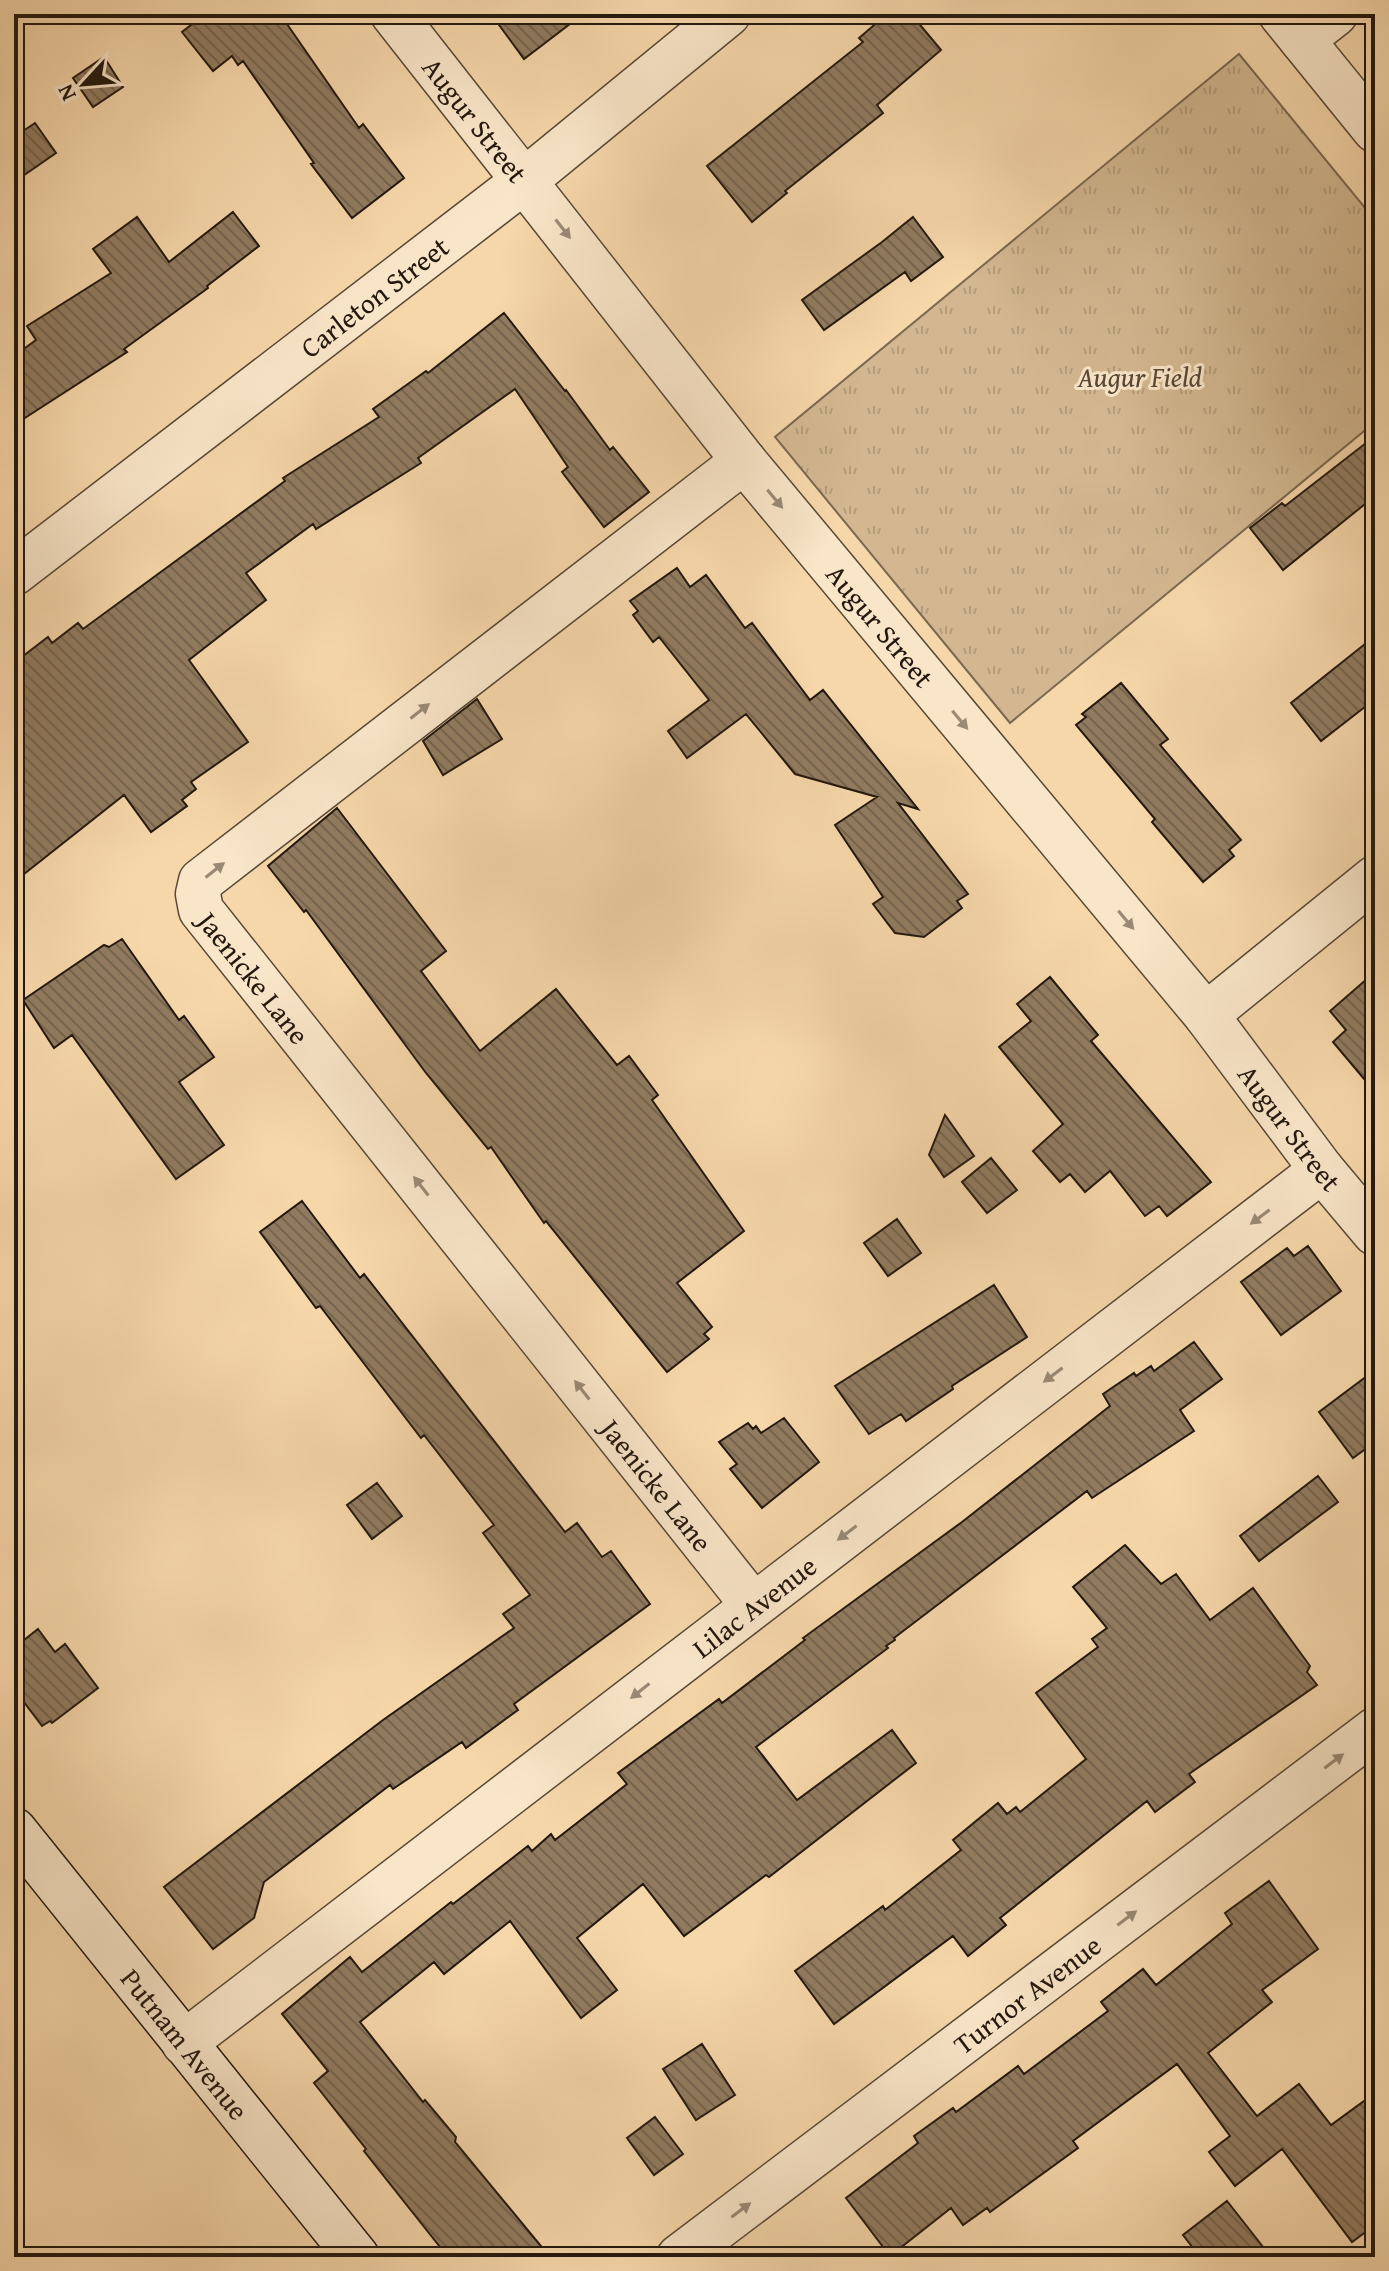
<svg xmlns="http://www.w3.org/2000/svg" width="1389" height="2271" viewBox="0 0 1389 2271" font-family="'Gentium Book Plus',serif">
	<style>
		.grass { fill: url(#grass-tufts); stroke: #7a6850; stroke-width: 2 }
		.building { fill: url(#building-back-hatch); stroke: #23180f; stroke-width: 2 }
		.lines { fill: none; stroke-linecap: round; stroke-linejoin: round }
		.minor-casing { stroke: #584836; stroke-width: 47 }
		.secondary-casing { stroke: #23180f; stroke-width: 47 }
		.minor { stroke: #f9e5c8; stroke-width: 44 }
		.secondary { stroke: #f9e5c8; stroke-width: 44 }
		.oneway { fill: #998975 }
		.labels { text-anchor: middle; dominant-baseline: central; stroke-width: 6; stroke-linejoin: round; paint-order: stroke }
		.street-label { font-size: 28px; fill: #23180f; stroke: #f9e5c8 }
		.park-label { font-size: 28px; font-style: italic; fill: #584836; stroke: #f9e5c8 }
	</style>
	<defs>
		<pattern id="grass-tufts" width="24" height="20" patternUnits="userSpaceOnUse" patternTransform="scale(2)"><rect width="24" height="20" fill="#d2b790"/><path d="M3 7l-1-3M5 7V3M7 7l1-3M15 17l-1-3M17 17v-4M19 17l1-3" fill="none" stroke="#b49d7b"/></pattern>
		<pattern id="building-back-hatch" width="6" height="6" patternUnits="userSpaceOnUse" patternTransform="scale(2)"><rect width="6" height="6" fill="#917b60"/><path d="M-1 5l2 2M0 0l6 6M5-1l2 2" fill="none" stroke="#76644e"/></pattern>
	</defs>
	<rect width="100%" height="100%" fill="#f6d7aa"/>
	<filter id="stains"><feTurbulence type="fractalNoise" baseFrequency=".0025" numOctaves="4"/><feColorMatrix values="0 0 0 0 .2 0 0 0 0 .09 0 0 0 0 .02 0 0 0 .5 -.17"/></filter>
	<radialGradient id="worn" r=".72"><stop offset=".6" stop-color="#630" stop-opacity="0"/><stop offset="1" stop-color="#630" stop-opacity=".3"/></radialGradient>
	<path class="grass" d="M1239,54l136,166v202l-365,301 -235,-286z"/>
	<path class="building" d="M205,14h75l79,114 4,-4 41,54 -52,40 -41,-54 3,-1 -71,-102 -5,4 -6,-9 -19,15 -31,-39z
		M491,14h92l-59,45z
		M887,14h24l30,36 -64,55 6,8 -98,78 2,2 -35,29 -45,-56 156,-124 -4,-4z
		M104,57l19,30 -30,20 -20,-29z
		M35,123l21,30 -42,29v-45z
		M233,212l26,34 -52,40 1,2 -84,61 3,3 -113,73v-69l22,-16 -9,-14 84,-53 -18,-24 44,-32 32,45z
		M913,217l30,40 -32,24 -6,-9 -81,58 -22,-30 80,-58z
		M504,313l61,78 1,-1 44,60 3,-3 36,45 -45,35 -42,-55 6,-5 -53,-78 -97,69 3,5 -105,66 -3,-5 -67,49 20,27 -77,60 59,82 -57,40 5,7 -14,11 5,6 -36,26 -27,-37 -110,87v-219l34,-26 4,6 26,-20 5,6 202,-148 -2,-3 96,-61 -6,-8 53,-38 2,2z
		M1375,436v60l-92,74 -33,-42 32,-25 3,3z
		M677,568l13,19 16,-12 39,53 7,-5 58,77 13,-10 95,119 -20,-6 70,91 -11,7 5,7 -38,29 -29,-4 -22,-29 10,-7 -48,-72 42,-28 -82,-23 -49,-60 -59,44 -19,-27 41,-31 -50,-63 -6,5 -20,-27 5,-4 -8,-10z
		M1375,636v63l-54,42 -30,-38z
		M1121,683l47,56 -8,6 81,95 -12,10 5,6 -31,26 -51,-60 3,-3 -79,-94 10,-8 -4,-3z
		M477,699l25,40 -59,36 -20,-34z
		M337,808l109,143 -25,20 59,80 76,-62 61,76 12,-9 29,39 -6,5 92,131 -67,52 35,44 -8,7 5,5 -42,33 -121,-151 -2,2 -53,-76 -3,2 -62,-76 -120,-163 -2,2 -36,-46z
		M122,939l57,81 5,-4 30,41 -35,25 45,63 -48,34 -104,-144 -18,13 -31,-48 81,-55 5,2z
		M1375,972v120l-42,-50 13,-12 -16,-19z
		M1050,977l48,58 -7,6 120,141 -44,34 -8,-10 -14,10 -35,-45 -25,21 -15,-18 -10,8 -27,-31 30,-27 -64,-77 32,-26 -14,-17z
		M945,1115l29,41 -30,21 -15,-22z
		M991,1158l26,32 -30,23 -25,-31z
		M302,1201l58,77 4,-4 201,258 12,-9 25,34 9,-6 39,53 -136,100 4,6 -52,38 -4,-6 -69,47 -3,-4 -126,97 -10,36 -41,31 -49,-62 219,-167 131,-92 -11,-14 27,-19 -47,-62 11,-8 -70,-90 -3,3 -101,-132 -4,2 -56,-76z
		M897,1219l24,34 -33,23 -24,-33z
		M1308,1246l33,45 -60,44 -40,-53 46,-34 7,8z
		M994,1285l33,52 -75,49 1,3 -47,32 -5,-7 -32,20 -34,-48z
		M1194,1342l28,37 -42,31 14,21 -102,67 -5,-7 -193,147 1,2 -9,6 2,2 -132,99 41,53 95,-70 24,33 -147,114 -3,-2 -82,61 -41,-52 -66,54 40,52 -36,28 -71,-97 -66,53 -10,-12 -74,60 63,80 2,-2 31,37 -1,5 95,115h-102l-84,-106 2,-2 -52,-66 14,-12 -46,-57 68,-57 12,15 89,-70 2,2 75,-58 4,5 19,-17 4,6 72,-56 -9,-11 101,-74 3,4 83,-63 -2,-2 159,-116 148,-116 -7,-12 31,-21 2,3 15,-10 3,5z
		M1375,1370v72l-22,16 -34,-46z
		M784,1418l35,44 -57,46 -32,-39 7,-5 -18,-22 29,-19 5,6 3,-3 5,7z
		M1318,1476l20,26 -79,59 -19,-25z
		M377,1483l25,33 -30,23 -25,-34z
		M1125,1545l36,39 15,-10 34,46 43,-32 57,78 -3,6 10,13 -128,89 6,8 -40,30 -8,-11 -147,117 6,7 -38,31 -15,-20 -119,88 -39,-53 88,-65 2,4 76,-60 -8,-10 45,-37 9,11 9,-7 4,5 66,-53 -50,-66 62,-46 -6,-8 15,-11 -34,-41z
		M38,1629l17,23 10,-8 33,44 -46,35 -2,-2 -8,5 -28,-37v-41z
		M1269,1881l49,68 -56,41 10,12 -64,51 49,63 42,-32 32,41 44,-32v132l-23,17 -70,-93 -47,37 -26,-34 21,-16 -53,-72 -104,77 5,7 -88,64 -3,-4 -24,17 -12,-17 -61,48 -44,-58 72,-55 -4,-7 39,-28 3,4 62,-46 6,8 84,-63 -7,-9 42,-33 13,16 76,-61 -7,-11z
		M702,2044l33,51 -39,25 -33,-51z
		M655,2117l28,37 -29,21 -27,-37z
		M1227,2201l44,56h-71l-17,-22z"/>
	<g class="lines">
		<g class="minor-casing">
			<g id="minor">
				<path id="s1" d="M393,14l351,447 462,554 116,155 53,63"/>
				<path d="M1281,14l94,116"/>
				<path d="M1302,40l33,-26"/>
				<path id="s2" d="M744,461l-543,420 -3,13 3,16 552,695"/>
				<path id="s3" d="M14,573l510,-392 204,-167"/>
				<path d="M1206,1015l169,-137"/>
				<path id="s4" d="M184,2043l1138,-873"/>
				<path id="s5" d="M679,2257l696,-527"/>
			</g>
		</g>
		<g class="secondary-casing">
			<g id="secondary">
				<path id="s6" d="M14,1830l343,427"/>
			</g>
		</g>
		<use href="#minor" class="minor"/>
		<use href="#secondary" class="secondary"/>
	</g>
	<defs><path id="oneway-solid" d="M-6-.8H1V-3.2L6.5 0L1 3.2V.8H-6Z" transform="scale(2)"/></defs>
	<g class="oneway">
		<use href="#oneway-solid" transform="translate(563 229) rotate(52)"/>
		<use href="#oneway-solid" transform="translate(775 499) rotate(50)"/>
		<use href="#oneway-solid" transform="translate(420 711) rotate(-38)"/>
		<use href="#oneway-solid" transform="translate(960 720) rotate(50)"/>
		<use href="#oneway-solid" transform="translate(215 870) rotate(-38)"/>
		<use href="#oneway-solid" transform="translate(1126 920) rotate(50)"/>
		<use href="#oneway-solid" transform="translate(421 1186) rotate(-128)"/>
		<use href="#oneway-solid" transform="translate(1260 1217) rotate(143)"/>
		<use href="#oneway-solid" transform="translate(1053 1375) rotate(143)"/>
		<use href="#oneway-solid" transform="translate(582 1390) rotate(-128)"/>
		<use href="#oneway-solid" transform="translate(847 1533) rotate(143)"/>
		<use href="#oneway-solid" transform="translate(640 1691) rotate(142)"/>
		<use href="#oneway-solid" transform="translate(1334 1761) rotate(-37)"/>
		<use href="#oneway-solid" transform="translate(1127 1918) rotate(-37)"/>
		<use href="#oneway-solid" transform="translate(741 2210) rotate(-37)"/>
	</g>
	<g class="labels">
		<g class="street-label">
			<text stroke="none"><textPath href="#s1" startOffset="134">Augur Street</textPath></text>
			<text stroke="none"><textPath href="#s3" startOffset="454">Carleton Street</textPath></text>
			<text stroke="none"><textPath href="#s1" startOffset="782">Augur Street</textPath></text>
			<text stroke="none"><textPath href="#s2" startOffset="802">Jaenicke Lane</textPath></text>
			<text stroke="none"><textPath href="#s1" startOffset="1430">Augur Street</textPath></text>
			<text stroke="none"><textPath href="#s2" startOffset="1450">Jaenicke Lane</textPath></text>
			<text stroke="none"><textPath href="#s4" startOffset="718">Lilac Avenue</textPath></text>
			<text stroke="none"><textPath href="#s5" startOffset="436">Turnor Avenue</textPath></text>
			<text stroke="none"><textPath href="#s6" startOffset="274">Putnam Avenue</textPath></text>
		</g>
		<g class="park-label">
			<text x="1140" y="376">Augur Field</text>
		</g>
	</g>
	<rect width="1389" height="2271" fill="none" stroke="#f6d7aa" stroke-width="48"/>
	<rect x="16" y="16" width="1357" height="2239" fill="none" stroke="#23180f" stroke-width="4"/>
	<rect x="24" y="24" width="1341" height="2223" fill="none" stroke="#23180f" stroke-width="2"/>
	<g transform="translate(84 84) rotate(244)" stroke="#f9e5c8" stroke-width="6" paint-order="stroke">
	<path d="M0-6L14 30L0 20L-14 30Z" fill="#23180f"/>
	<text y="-12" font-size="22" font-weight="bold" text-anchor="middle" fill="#23180f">N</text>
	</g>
	<rect width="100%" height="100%" filter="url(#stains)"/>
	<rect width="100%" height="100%" fill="url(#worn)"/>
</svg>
